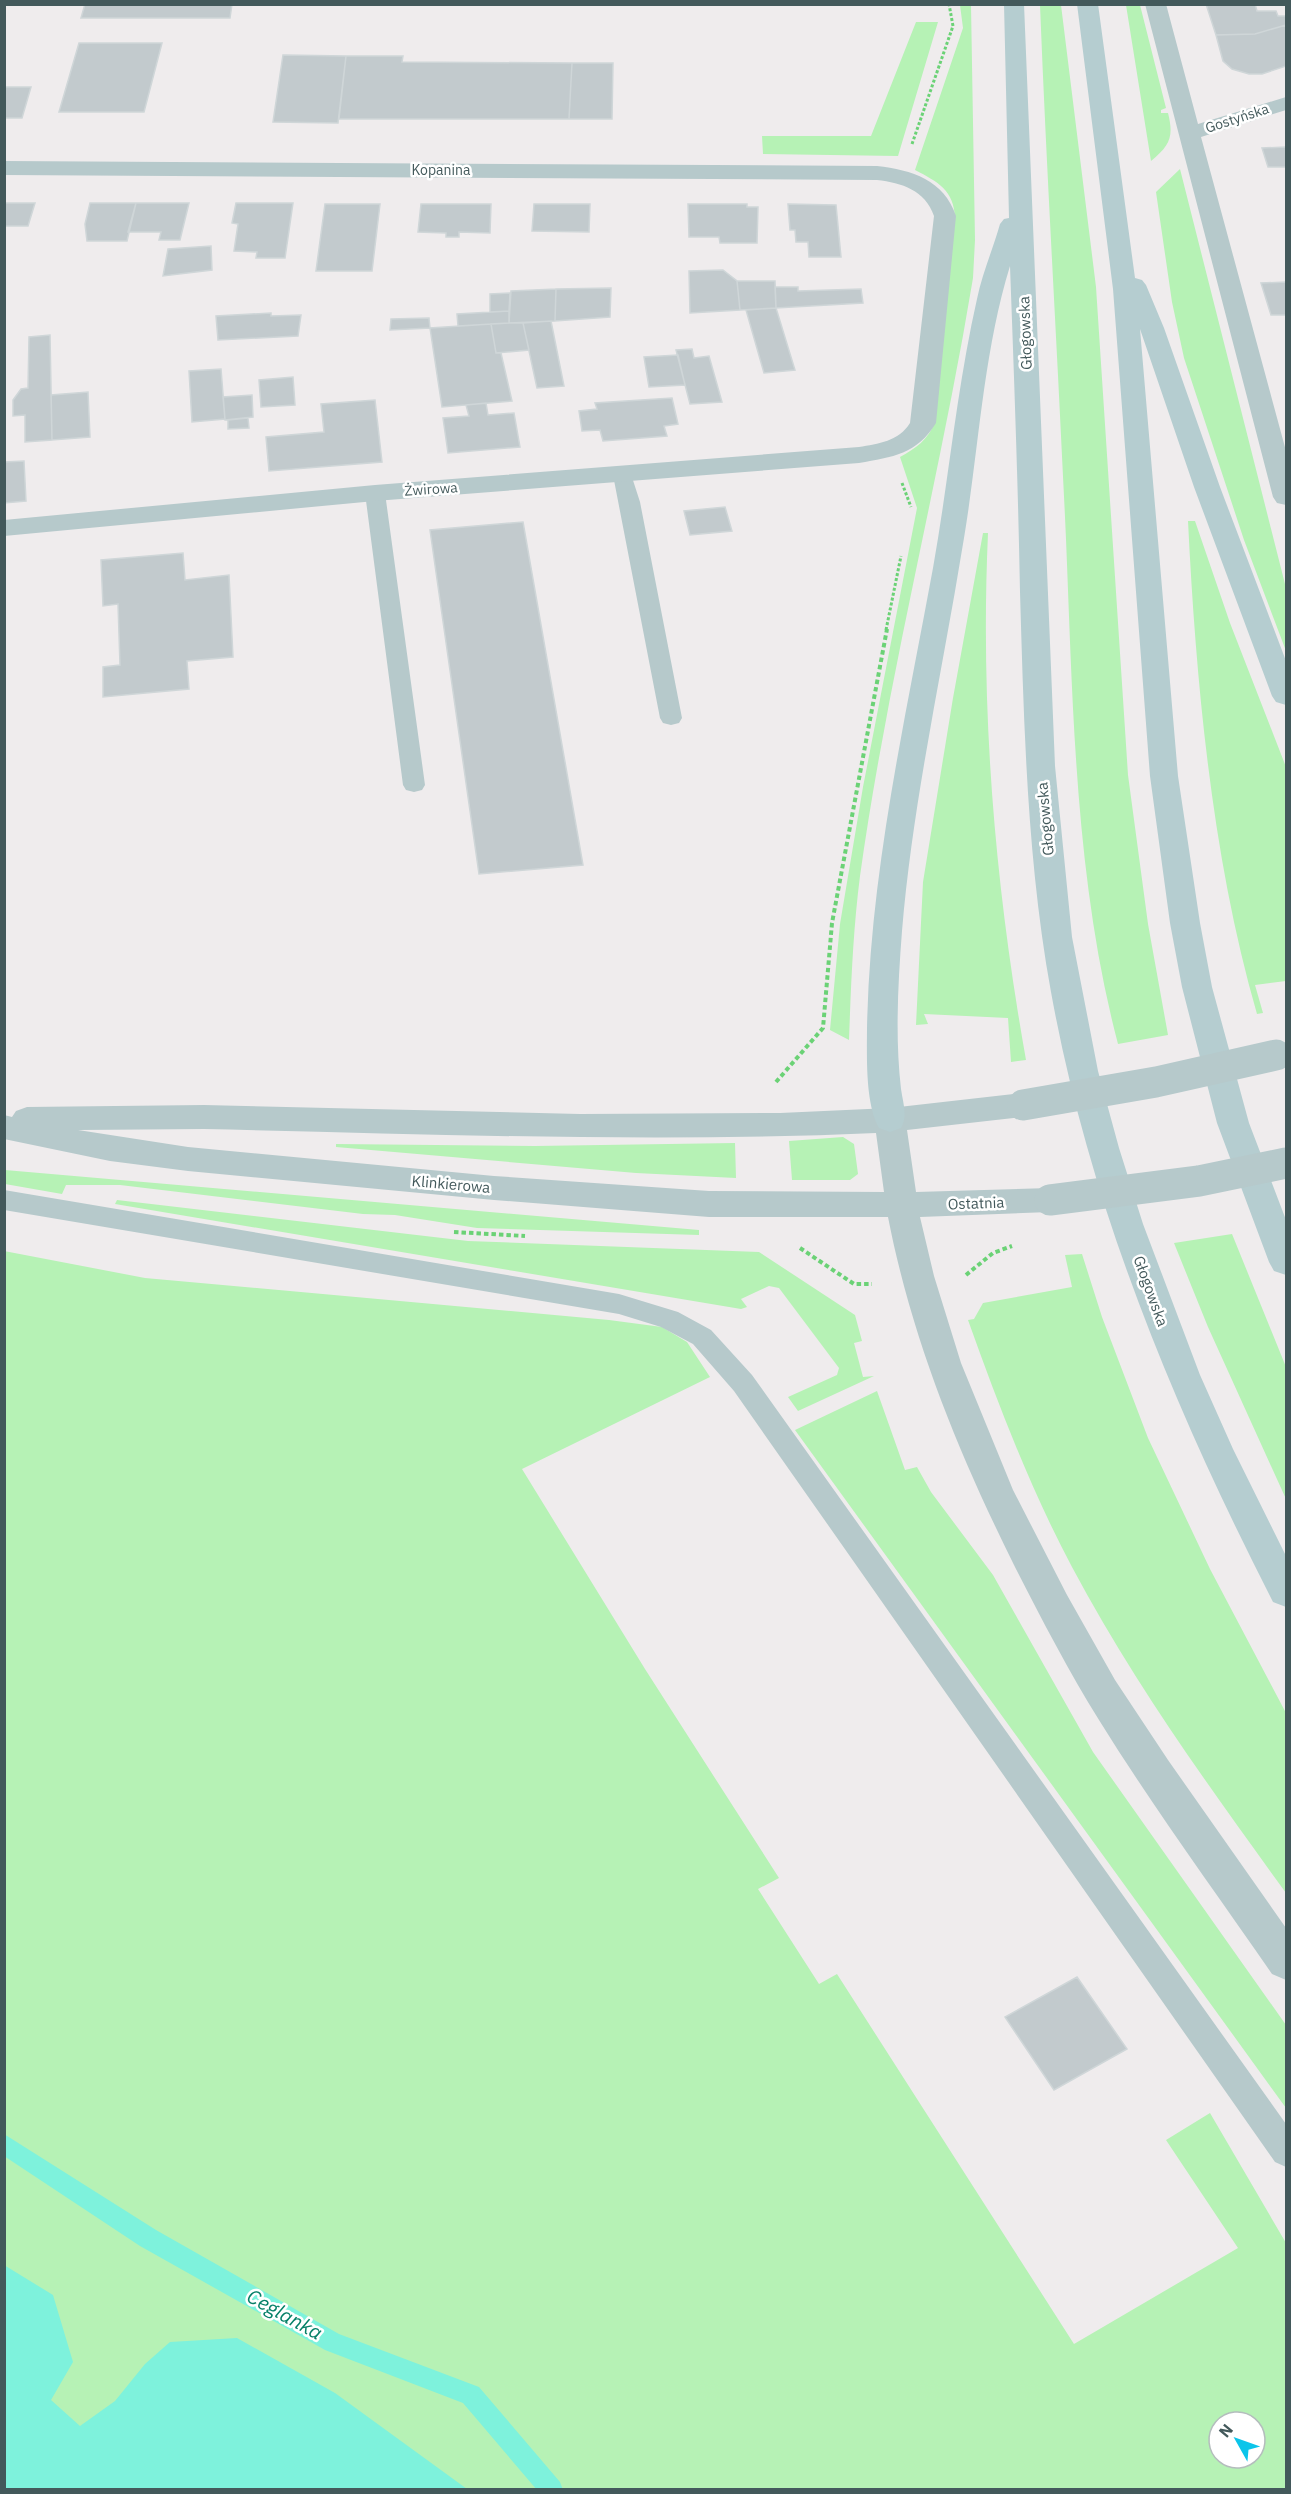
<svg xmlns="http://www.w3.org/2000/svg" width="1291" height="2494" viewBox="0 0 1291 2494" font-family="'IBM Plex Sans',sans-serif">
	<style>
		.green { fill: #b6f2b5; fill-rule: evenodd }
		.water { fill: #7ef2dc }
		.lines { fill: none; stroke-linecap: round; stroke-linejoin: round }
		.stream { fill: #7ef2dc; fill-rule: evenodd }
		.building { fill: #c2cacd; stroke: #cfd6d8; stroke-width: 1.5 }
		.path-far1 { stroke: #6bd276; stroke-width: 3; stroke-dasharray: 3 2; stroke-linecap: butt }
		.path { stroke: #6bd276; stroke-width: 4; stroke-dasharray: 4.5 3; stroke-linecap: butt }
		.service { fill: #b6c9cb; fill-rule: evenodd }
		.minor { fill: #b6c9cb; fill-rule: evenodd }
		.tertiary { fill: #b6c9cb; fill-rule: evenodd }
		.secondary { fill: #b5cdd0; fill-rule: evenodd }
		.tertiary-bridge { stroke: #b6c9cb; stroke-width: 31 }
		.labels { text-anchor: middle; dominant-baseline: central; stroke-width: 5; stroke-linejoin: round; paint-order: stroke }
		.far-street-label { font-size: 14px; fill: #43595b; stroke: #fff }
		.street-label { font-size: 15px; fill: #43595b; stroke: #fff }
		.near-water-label { font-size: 20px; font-style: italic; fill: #068068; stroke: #fff }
	</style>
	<rect width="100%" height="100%" fill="#efeced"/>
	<path class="green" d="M960,5h11l4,235 -2,38c-33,200 -85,397 -113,598 -7,55 -9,109 -11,164l-19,-10 10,-106 23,-137 54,-279 -17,-51c16,-9 28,-17 35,-35l20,-204c-1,-28 -17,-36 -40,-48l48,-142z
		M1040,5h21l35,282 32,488 20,149 20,111 -50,9c-43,-163 -45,-337 -52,-505 -8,-178 -19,-356 -26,-534z
		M1126,5h14l26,103 -5,2v3h7c6,24 2,32 -17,48z
		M916,22h22l-40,134 -135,-2 -1,-18h109z
		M1180,169l106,419v63l-42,-111 -60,-182 -12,-56 -16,-110z
		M1188,521h7l35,102 56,144v214l-31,4 8,28 -6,1c-45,-156 -61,-331 -69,-493z
		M983,533h5c-8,177 7,353 38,527l-15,2 -3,-44 -84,-4 4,10 -12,1 7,-143 30,-184z
		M843,1137l11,7 4,30 -8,6h-58l-3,-39z
		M735,1143l1,35 -100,-5 -300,-26v-3l199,2z
		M5,1170l694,60v5l-222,-7 -82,-13 -32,-1 -243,-29h-54l-4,9 -57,-10z
		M117,1200l351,41 291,11 96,63 7,26 -8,2 9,34 11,-1 -76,35 -10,-14 49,-22 2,-7 -60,-80 -10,-2 -28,13 6,8 -6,2 -626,-105z
		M1232,1234l54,133v132l-78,-172 -34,-84z
		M4,1251l141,27 464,42 53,7 25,15 23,35 -188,92 123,200 134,209 -21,11 61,95 18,-10 237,370 164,-96 -72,-108 44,-27 76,130v246h-1281zM1219,2422h36v36h-36z
		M1082,1254l20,63 46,121 62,131 76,144v180c-76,-105 -153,-211 -214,-326 -42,-79 -74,-163 -104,-247l6,-1 9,-16 89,-16 -7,-32z
		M877,1391l28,79 12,-3 14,25 62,83 100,177 193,273v83l-491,-678z"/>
	<path class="water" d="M4,2265l49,30 20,67 -22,38 29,26 35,-25 30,-37 25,-22 67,-4 98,55 132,96h-462z"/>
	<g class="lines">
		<path class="stream" d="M4,2134l152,96 183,104 140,53 81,95 3,8h-26l-74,-87 -138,-53 -185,-104 -136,-90z"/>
	</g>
	<path class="building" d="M85,4h147l-2,14h-149z
		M621,4h289v1z
		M1206,4h49l2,7h19l2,5h8v9l-31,9 -39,1z
		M1286,25v41l-24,8h-13l-17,-5 -9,-8 -7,-26 39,-1z
		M79,43h83l-18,69h-85z
		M283,55l63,1 -8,67 -65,-1z
		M346,56h57l-1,6 170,1 -3,56h-230z
		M572,63h41l-1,56h-43z
		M4,87h27l-9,31h-18z
		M1286,147v20h-18l-6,-19z
		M4,203h31l-7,23h-24z
		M90,203h46l-9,38h-40l-2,-17z
		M136,203h53l-9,37h-21l2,-8h-33z
		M236,203h57l-8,55h-29l1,-6 -23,-1 4,-27 -6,-1z
		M325,204h55l-8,67h-56z
		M421,204h70l-1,29 -31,-1v5h-13v-4l-28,-1z
		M534,204h56l-1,28 -57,-1z
		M688,204h59v3h11l-1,36h-37l-1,-6h-30z
		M788,204l48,1 5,52h-32l-1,-15h-12l-1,-12h-5z
		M211,246l1,24 -49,6 5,-27z
		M723,270l14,11 3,29 -50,3 -1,-42z
		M737,281h38l1,27 -36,2z
		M1286,282v33h-15l-10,-32z
		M775,287h23v4l63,-2 2,14 -87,5z
		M611,288l-1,29 -55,4 1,-32z
		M556,289l-1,32 -46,2 2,-32z
		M510,293l-1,18 -19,1v-18z
		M776,308l19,62 -31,3 -18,-63z
		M509,311v12l-51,3 -1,-12z
		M271,313v3l30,-1 -3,21 -80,4 -2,-24z
		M429,318l1,10 -40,2 1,-11z
		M551,321l13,65 -27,2 -14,-65z
		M509,323h14l6,27 -33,3 -5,-29z
		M491,324l5,29h5l11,48 -70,6 -12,-79z
		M50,335l2,105 -27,2v-27l-12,1v-16l8,-11 7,-1 1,-51z
		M692,349l2,9 15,-2 13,46 -32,2 -14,-54z
		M678,355l7,30 -36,2 -5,-30z
		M221,369l4,50 -33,3 -3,-51z
		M293,377l2,28 -34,2 -2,-27z
		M88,392l2,45 -38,3 -1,-45z
		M252,395l1,22 -28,3 -2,-23z
		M672,398l6,26 -14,2 3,10 -64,5 -3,-11 -18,1 -3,-20 18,-2 -2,-6z
		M375,400l7,62 -113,9 -3,-34 58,-5 -3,-28z
		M486,403l2,12 26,-2 6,34 -72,6 -5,-35 26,-2 -3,-11z
		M248,418l1,10 -21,1v-9z
		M24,461l2,40 -22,2v-41z
		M725,507l7,24 -42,4 -6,-24z
		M523,522l60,343 -104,9 -49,-344z
		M183,553l2,27 44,-5 4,82 -46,4 2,28 -86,8v-30l17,-2 -2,-61 -15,2 -2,-46z
		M1077,1977l50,72 -73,41 -49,-73z"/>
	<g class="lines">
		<path class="path-far1" d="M912,144l41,-118 -4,-22
			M902,483l9,24
			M886,630l15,-74"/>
		<path class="path" d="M776,1082l47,-54 9,-105 55,-294
			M454,1232l71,4
			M800,1248l54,36h18
			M966,1275l27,-22 19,-7"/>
		<path class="service" d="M623,469l7,2 10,31 42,216 -3,5 -8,2 -8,-2 -3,-5 -47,-243 3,-4z
			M375,487l7,2 3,4 40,292 -3,5 -8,2 -8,-2 -3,-5 -38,-292 3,-4z
			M4,1190l615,104 59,18 33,18 41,45 534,749v43l-11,-5 -541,-771 -41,-47 -32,-17 -42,-13 -615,-104z"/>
		<path class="minor" d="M1145,4h21l32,120 88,-27v13l-85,27 85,314v54l-9,-2 -4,-6z
			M4,161l873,5c35,4 67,14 79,50l-20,207c-19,31 -43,34 -77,40l-484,38 -371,35v-16l371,-35 484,-38c19,-3 40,-6 51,-24l24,-207c-9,-26 -32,-33 -57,-36l-873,-5z"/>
		<path class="tertiary" d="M1023,1093l11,4 5,8 -5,8 -11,4 -116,13 9,62 134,-4 12,3 4,9 -4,9 -12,3 -130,5 14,59 27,87 52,127 54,105 48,85 53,80 118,168v52l-14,-6c-58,-84 -119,-167 -173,-254 -31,-50 -58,-102 -85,-155 -55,-111 -102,-225 -126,-348h-179l-215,-17 -306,-29 -78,-10 -106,-22v-24l8,2 4,-6 11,-4 177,-2 376,9 200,-1 110,-5zM204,1129c224,5 448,14 672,4l8,59 -175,-1 -215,-15 -306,-29 -110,-17z"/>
		<path class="secondary" d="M1004,4h20l31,762 17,171 26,134 21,77 24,76 57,151 33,74 53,107v51l-13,-5c-99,-194 -183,-395 -222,-610 -24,-132 -27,-266 -31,-400 -2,-109 -6,-217 -10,-326 -27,88 -31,182 -46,272 -21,131 -51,261 -62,393 -4,52 -7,106 -1,158 2,14 7,27 0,39l-11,4 -11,-4c-14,-25 -12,-71 -12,-100 3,-156 38,-307 66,-460 16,-90 24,-181 44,-269 5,-25 16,-50 23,-75l4,-5 5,-1z
			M1077,4h21l37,274 7,2 4,5 18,43 56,159 66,174v44l-10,-3 -4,-6 -78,-209 -54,-158 38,447 22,147 12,64 37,136 37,97v55l-12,-4 -5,-9 -52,-139 -35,-136 -12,-64 -20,-147 -37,-487z"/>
		<path class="tertiary-bridge" d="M1023,1105l133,-23 120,-27
			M1050,1200l149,-19 87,-18"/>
	</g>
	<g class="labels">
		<g class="far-street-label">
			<text transform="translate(1237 118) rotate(-18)">Gostyńska</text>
			<text x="441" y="170">Kopanina</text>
			<text transform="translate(431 489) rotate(-4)">Żwirowa</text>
		</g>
		<g class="street-label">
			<text transform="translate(1025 333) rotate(-92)">Głogowska</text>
			<text transform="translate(1045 819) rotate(-95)">Głogowska</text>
			<text transform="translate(451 1184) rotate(5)">Klinkierowa</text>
			<text transform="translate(976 1203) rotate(-2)">Ostatnia</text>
			<text transform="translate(1151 1291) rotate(70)">Głogowska</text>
		</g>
		<g class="near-water-label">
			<text transform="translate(285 2314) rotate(29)">Ceglanka</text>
		</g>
	</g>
	<rect width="1291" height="2494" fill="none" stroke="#43595b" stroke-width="12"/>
	<g transform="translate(1237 2440) rotate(310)"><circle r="28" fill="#ffffff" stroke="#b4bdbd" stroke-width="1.5"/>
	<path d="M0-4.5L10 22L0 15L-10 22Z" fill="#0bc5ea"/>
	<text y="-9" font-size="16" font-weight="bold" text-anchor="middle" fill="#43595b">N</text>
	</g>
</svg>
